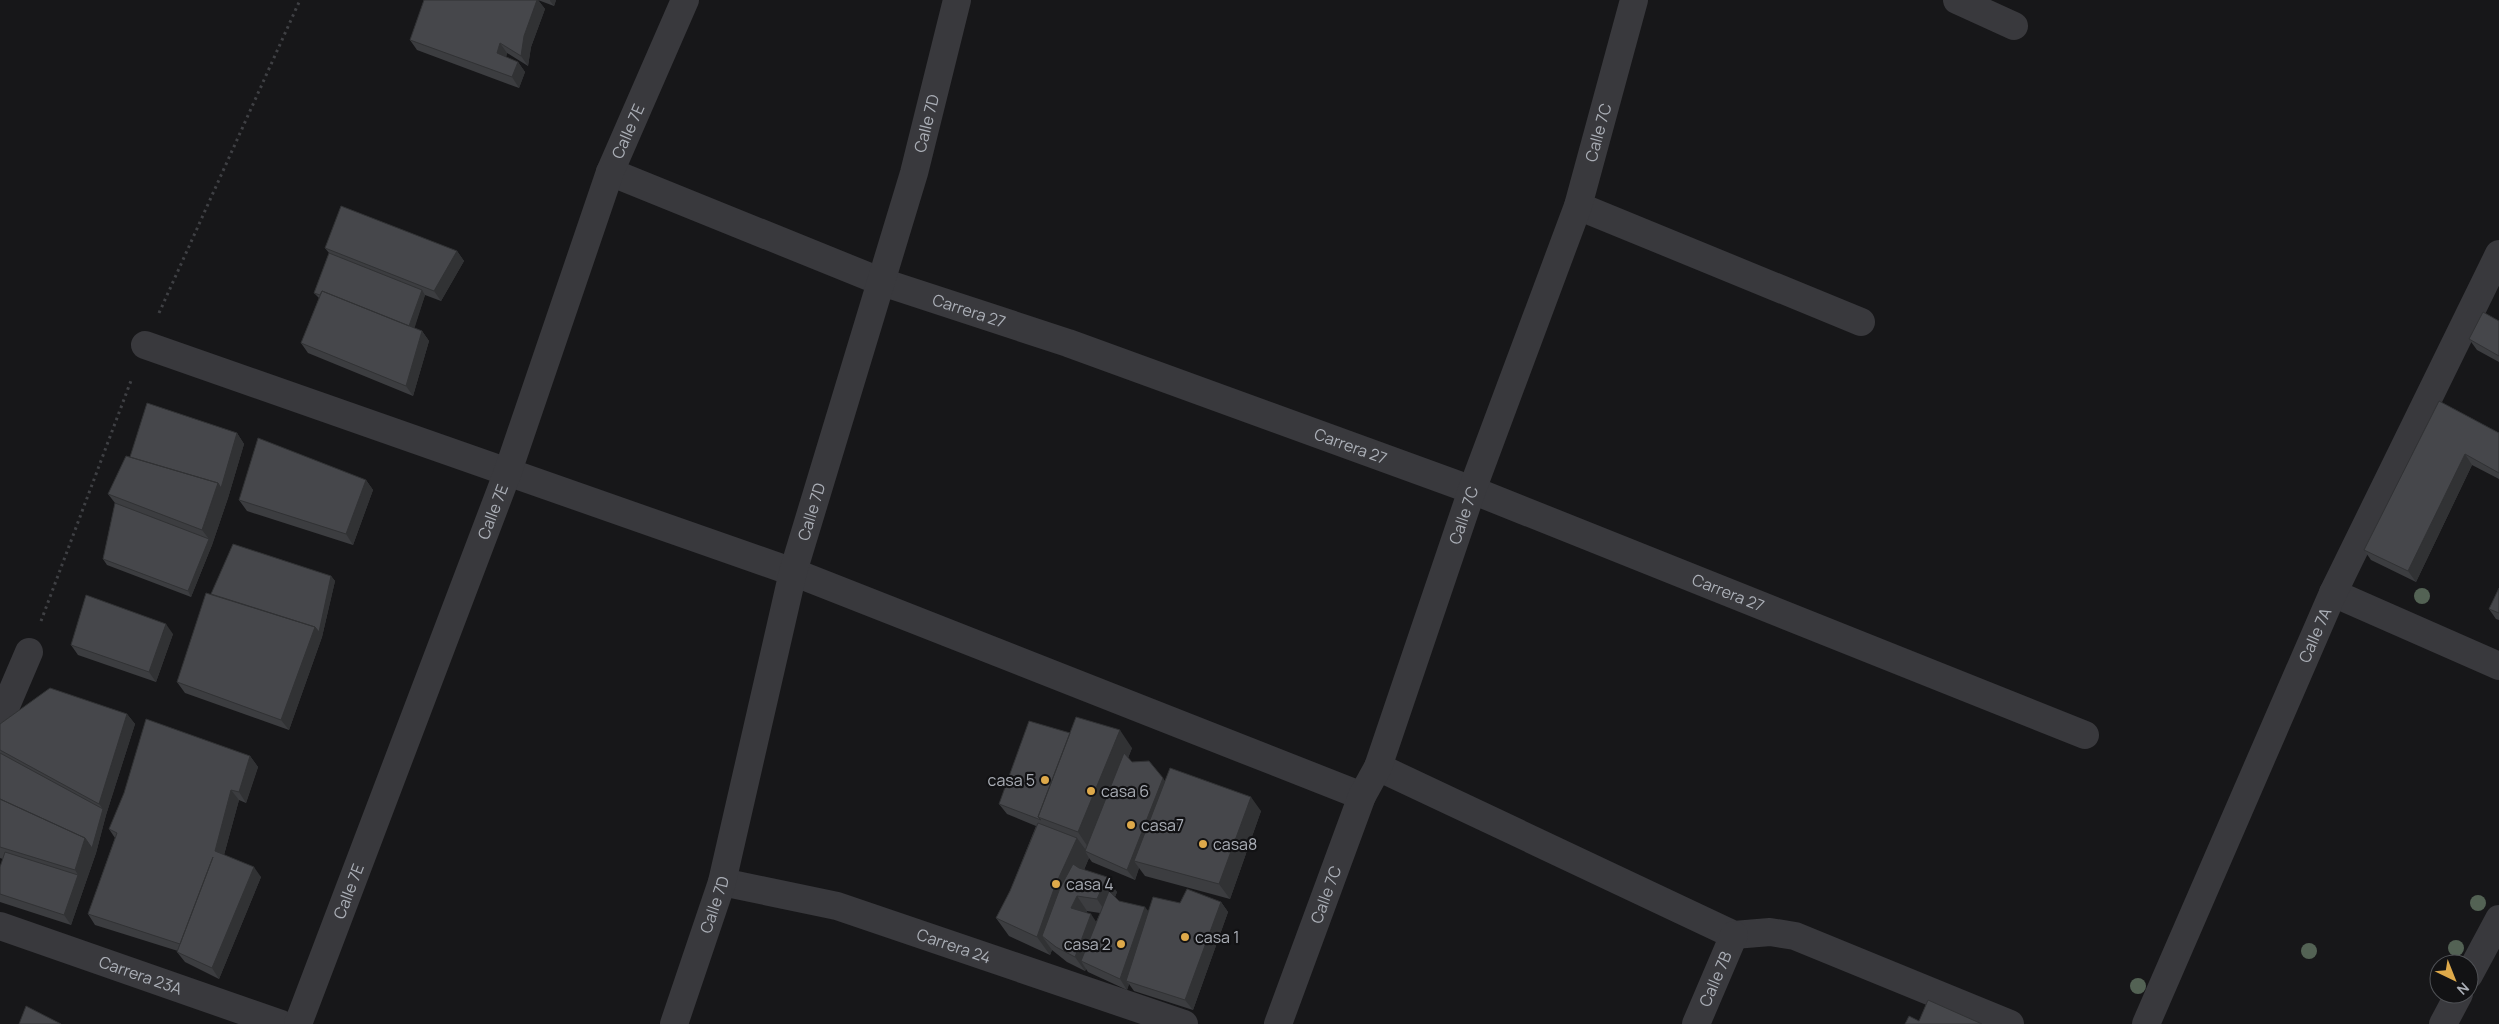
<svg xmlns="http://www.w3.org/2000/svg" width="2499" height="1024" viewBox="0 0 2499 1024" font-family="Manrope,sans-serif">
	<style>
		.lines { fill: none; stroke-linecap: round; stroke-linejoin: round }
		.path { stroke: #3f4044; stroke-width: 3; stroke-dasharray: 2.5 4; stroke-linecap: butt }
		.minor { stroke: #39393d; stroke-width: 28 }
		.tree { fill: #536254 }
		.wall { fill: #3c3d40; fill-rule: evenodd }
		.shaded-wall { fill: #313234 }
		.building { fill: #46474b; stroke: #313234 }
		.poi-dot { fill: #dea94a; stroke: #121214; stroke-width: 2 }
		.labels { text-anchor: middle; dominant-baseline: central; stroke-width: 4.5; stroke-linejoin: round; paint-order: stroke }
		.street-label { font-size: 16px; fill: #abafb7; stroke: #121214 }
		.poi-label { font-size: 16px; fill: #abafb7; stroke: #121214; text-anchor: start }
	</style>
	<rect width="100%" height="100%" fill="#171719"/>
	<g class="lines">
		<path class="path" d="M159,313l141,-313
			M41,621l91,-243"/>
		<g class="minor">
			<path d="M1957,0l57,26"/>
			<path id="s1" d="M610,172l272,110 186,61 404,147 613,245"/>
			<path d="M1578,206l283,116"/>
			<path d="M145,345l648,227 569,224"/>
			<path d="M2333,593l166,73"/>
			<path d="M0,720l29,-68"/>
			<path d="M1378,767l356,168 36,-3 25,4 215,88"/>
			<path id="s2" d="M722,882l115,24 347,118"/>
			<path id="s3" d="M0,926l281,98"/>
			<path d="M2469,975l30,-56"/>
			<path id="s4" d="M298,1024l209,-550 103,-302 75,-172"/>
			<path id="s5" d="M674,1024l48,-142 71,-310 121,-399 43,-173"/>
			<path id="s6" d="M1278,1024l84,-228 16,-29 94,-277 106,-284 56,-206"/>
			<path id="s7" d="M1696,1024l38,-89"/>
			<path id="s8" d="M2146,1024l187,-431 166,-339"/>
			<path d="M2443,1024l16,-30"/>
		</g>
	</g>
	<g class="tree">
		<circle cx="2422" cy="596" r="8"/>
		<circle cx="2478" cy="903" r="8"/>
		<circle cx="2456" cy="948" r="8"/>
		<circle cx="2309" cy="951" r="8"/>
		<circle cx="2138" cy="986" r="8"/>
	</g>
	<path class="wall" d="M424,0h114l7,9 -14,38 -3,19 -21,-13 -1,4 12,5 7,10 -6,16 -102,-38 -7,-10z
		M538,0h18l-2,6z
		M325,248l132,3 7,10 -23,40 -16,-6 -11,33 8,3 7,10 -16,55 -105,-43 -7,-10 18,-45 -5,-5 15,-40z
		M2499,321v41l-22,-12 -8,-11z
		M2439,401l60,32v46l-27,-14 -56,117 -45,-22 -7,-10z
		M237,433l7,11 -16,54 -16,47 -21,52 -84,-32 -4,-6 12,-56 -7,-9 22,-37z
		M366,480l7,10 -20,55 -106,-34 -8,-11z
		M331,576l4,5 -13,56 -33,93 -104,-37 -8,-11 34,-88z
		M2499,588v32l-3,-1 -7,-10z
		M173,634l-17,48 -78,-27 -7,-10z
		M127,714l8,10 -29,91 -10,38 -25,72 -71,-23v-35l3,-8 -3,-1v-134z
		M1070,733l62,15 -4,10 4,4 33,19 96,30 -31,88 -85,-23 -6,-8 -4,12 -43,-18 -3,-4 -5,12 33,22 -2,5 4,4 29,10 32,-8 41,-1 7,10 -35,98 -59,-19 -5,-7 -2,6 -39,-18 -2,-3 -1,2 -18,-9 -15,-12 -2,5 -41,-19 -13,-18 14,-27 26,-65 -29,-12 -8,-10zM1087,911l13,2 -4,9 -10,-9z
		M250,756l8,11 -12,36 -7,-3 -15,55 37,22 -42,102 -34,-17 -8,-10 1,-1 -83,-26 -7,-11 27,-76 -6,-9z"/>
	<path class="shaded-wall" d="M537,0h1l7,9 -14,38 -3,19 -7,-10 3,-20z
		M550,0h6l-2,6 -4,-5z
		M500,43l7,10 -2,10 -8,-10z
		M518,62l7,10 -6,16 -7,-11z
		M457,251l7,10 -23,40 -7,-10z
		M422,290l3,5 -12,38 -4,-6z
		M422,331l7,10 -16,55 -7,-10z
		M237,433l7,11 -16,54 -16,47 -21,52 -3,-6 21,-52 -7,-9 16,-47z
		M2465,454l7,11 -56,117 -8,-11z
		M366,480l7,10 -20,55 -7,-11z
		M331,576l4,5 -13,56 -33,93 -8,-10z
		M166,624l7,10 -17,48 -7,-10z
		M127,714l8,10 -29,91 -10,38 -25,72 -7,-10 14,-40 -3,-5 10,-32 18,-29 -4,-5z
		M1120,730l12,18 -42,102 -12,-18z
		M250,756l8,11 -12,36 -7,-11z
		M1163,778l7,11 -36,72 5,7 -4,12 -8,-10z
		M231,790l8,10 -17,62 -7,-11z
		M1251,797l10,14 -31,88 -11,-15z
		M1077,838l11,15 -3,-2 4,7 -21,47 -26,31 10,14 -2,5 -13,-18 18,-51z
		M254,867l7,10 -42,102 -7,-11z
		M1107,877l10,15 -10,22 -10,-15z
		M1077,896l10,15 -6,12 -10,-15z
		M1221,902l7,10 -35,98 -8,-10z
		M1145,907l8,10 -27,64 3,3 -2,6 -7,-11z
		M1091,914l10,15 -20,32 5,8 -1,2 -10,-14z"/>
	<path class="building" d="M424,0h113l-13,36 -3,20 -21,-13 -3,10 21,9 -6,15 -102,-37z
		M341,206l116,45 -23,40 -109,-43z
		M329,253l93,37 -13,36 -87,-35 -2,4 -6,-2z
		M322,291l100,40 -16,55 -105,-43z
		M2483,312l16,9v35l-30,-17z
		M2439,401l60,32v40l-34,-19 -57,117 -44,-21z
		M147,403l90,30 -16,55 -3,-5 -88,-26z
		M258,438l108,42 -20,54 -107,-34z
		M126,456l92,27 -16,47 -94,-36z
		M115,503l94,36 -21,52 -85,-32z
		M233,544l98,32 -12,56 -4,-5 -104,-33z
		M2499,588v25l-10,-4z
		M206,593l109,34 -34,93 -104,-38z
		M86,595l80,29 -17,48 -78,-27z
		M50,688l77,26 -28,90 -99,-54v-26z
		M1076,717l44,13 -42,102 -40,-15z
		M146,719l104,37 -11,36 -8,-2 -16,61 39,16 -42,101 -35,-16 36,-95 -33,87 -92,-30 29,-81 -8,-4 15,-36z
		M1029,721l41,12 -32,84 3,3 -42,-16z
		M0,753l103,56 -11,39 -7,-10 -85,-39z
		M1124,753l8,9 17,-1 14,17 -36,92 -42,-19z
		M1170,768l81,29 -32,87 -85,-23z
		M0,799l85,39 -10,32 -75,-23z
		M1038,823l39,15 -22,48 -18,51 -41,-19 14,-27z
		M5,852l73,23 -14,40 -64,-21v-27z
		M1073,864l6,4 28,9 -10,22 -20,-3 -6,12 20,6 -16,43 -19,-10 -14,-11 18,-48z
		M1187,889l34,13 -36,98 -59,-19 27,-84 27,6z
		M1109,891l10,10 26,6 -25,72 -39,-18z
		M1928,1000l54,24h-77l4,-8 10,5z
		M26,1006l35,18h-42z"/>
	<g class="poi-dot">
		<circle cx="1045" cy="780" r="5"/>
		<circle cx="1091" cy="791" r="5"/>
		<circle cx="1131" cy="825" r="5"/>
		<circle cx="1203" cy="844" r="5"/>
		<circle cx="1056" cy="884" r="5"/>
		<circle cx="1185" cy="937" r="5"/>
		<circle cx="1121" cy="944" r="5"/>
	</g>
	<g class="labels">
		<g class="street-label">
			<text stroke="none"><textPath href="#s5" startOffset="936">Calle 7D</textPath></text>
			<text stroke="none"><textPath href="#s4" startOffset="952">Calle 7E</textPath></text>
			<text stroke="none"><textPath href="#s6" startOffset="948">Calle 7C</textPath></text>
			<text stroke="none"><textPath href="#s1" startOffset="385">Carrera 27</textPath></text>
			<text stroke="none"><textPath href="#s1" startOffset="790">Carrera 27</textPath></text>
			<text stroke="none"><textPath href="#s5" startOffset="531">Calle 7D</textPath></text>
			<text stroke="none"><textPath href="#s4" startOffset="548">Calle 7E</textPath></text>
			<text stroke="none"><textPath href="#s6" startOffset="542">Calle 7C</textPath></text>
			<text stroke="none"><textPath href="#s1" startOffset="1195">Carrera 27</textPath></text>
			<text stroke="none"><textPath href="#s8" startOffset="424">Calle 7A</textPath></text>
			<text stroke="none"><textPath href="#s4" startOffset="142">Calle 7E</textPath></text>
			<text stroke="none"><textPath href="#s6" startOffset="138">Calle 7C</textPath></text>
			<text stroke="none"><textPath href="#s5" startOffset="126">Calle 7D</textPath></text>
			<text stroke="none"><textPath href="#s2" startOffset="241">Carrera 24</textPath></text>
			<text stroke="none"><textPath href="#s3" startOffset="149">Carrera 23A</textPath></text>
			<text stroke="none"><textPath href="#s7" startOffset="49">Calle 7B</textPath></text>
		</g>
		<g class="poi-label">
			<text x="1035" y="780" text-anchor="end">casa 5</text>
			<text x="1101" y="791">casa 6</text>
			<text x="1141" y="825">casa7</text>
			<text x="1213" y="844">casa8</text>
			<text x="1066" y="884">casa 4</text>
			<text x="1195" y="937">casa 1</text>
			<text x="1111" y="944" text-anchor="end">casa 2</text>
		</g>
	</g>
	<g transform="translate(2454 979) rotate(137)"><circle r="24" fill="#121214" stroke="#4f5155"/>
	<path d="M0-4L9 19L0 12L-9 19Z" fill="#dea94a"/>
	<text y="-8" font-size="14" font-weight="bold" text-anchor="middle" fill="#abafb7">N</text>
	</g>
</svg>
